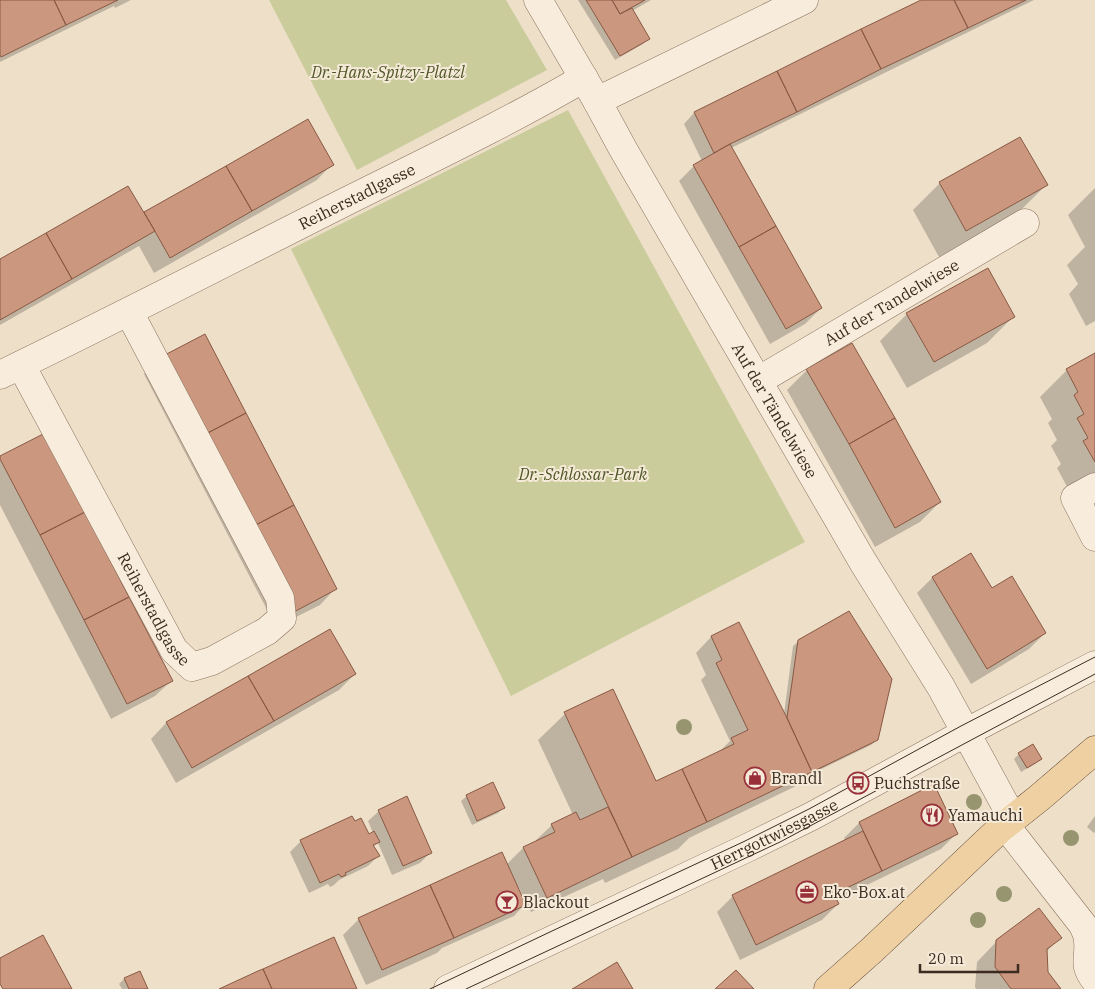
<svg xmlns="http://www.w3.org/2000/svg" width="1095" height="989" viewBox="0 0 1095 989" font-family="'IBM Plex Serif',serif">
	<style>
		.green { fill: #cbcc9c }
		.shadow { fill: #0003 }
		.building { fill: #cb987f; stroke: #895944 }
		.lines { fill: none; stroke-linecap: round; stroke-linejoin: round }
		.minor-casing { stroke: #8a715e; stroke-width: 29 }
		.major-casing { stroke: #584031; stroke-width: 29 }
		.minor { stroke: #f8eddc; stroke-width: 28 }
		.major { stroke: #efd0a2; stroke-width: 28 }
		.tram { stroke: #3b2b21; stroke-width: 1 }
		.tree { fill: #979470 }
		.labels { text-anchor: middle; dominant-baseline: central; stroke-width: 4; stroke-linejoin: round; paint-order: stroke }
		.park-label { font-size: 16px; font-style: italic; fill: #4f5728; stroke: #f5ead8 }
		.street-label { font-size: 16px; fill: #3b2b21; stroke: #f5ead8 }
		.poi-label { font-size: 16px; fill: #3b2b21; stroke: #f5ead8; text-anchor: start }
	</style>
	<rect width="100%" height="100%" fill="#eedfc9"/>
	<path class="green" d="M269,0h237l41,70 -190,100z
		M568,110l237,432 -294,154 -220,-447z"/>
	<path class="shadow" d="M0,0h131l-16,8 -1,-2 -114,56z
		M578,0h73l-19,11 16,28 -5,5 -28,16z
		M923,0h111l-303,148 90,160 -16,16 -35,20 -91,-163 15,-15 8,-5 -18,-37 10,-11z
		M308,121l24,43 -15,16 -163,93 -15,-27 -139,79v-64l143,-47z
		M940,183l106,2 -27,27 -80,45 -26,-47z
		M1095,188v133l-9,5 -17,-32 9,-10 -11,-19 18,-18 -17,-32z
		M907,314l107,2 -27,27 -80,45 -27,-47z
		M1095,355v126l-24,13 -14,-26 4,-4 -10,-18 6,-6 -9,-17 4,-4 -12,-22 27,-27z
		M160,359l175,230 -15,16 -44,22 -132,-253z
		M807,370l133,132 -20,20 -45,25 -88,-157z
		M0,457l171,224 -16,15 -44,23 -111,-214z
		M932,578l60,12 53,43 -16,16 -58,35 -54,-91z
		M738,624l46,90 9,-68 6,-5 78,99 -6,5 -66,32 -11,10 -105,51 -11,11 -73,34 -2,-4 -72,33 -12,-24 -2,1 7,16 -10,11 -72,32 -5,5 -71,32 -23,-50 16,-16 147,-54 17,-17 14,-6 -1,-2 16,-15 21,-10 -35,-75 27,-26 47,-23 44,92 63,-31 11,-11 -29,-61 5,-5 -10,-22 15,-16z
		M329,631l26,43 -16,16 -163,93 -25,-44 15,-16z
		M1019,754l21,5 -5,5 -14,8 -7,-13z
		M934,786l23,47 -16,16 -105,51 2,4 -16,16 -82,40 -23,-48 15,-15 113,-56 -1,-3 15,-15z
		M467,796l36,12 -5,5 -26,12 -11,-24z
		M379,811l52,41 -11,11 -28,12 -14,-32 -5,4 5,9 -10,10 -29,14 -5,5 -4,2 -2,-3 -19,9 -19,-41 11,-11 67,-6 5,-2 -5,-12z
		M1095,816v16l-1,1 -7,-6z
		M1060,938l-14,14 1,21 13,16h-84l-1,-2 2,-25 20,-21z
		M124,979l22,10h-24l-3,-5z"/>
	<path class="building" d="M0,0h54l12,25 -65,32 -1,-2z
		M54,0h64l-52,25z
		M586,0h26l8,14 12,-6 18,31 -30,17z
		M612,0h33l-25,14z
		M921,0h33l14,28 -87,41 -20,-40z
		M954,0h72l-58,28z
		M861,29l20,40 -84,43 -20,-41z
		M777,71l20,41 -67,32 -16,9 -20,-41z
		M308,119l26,46 -82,46 -26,-45z
		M1020,137l28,48 -82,46 -27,-49z
		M730,144l46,82 -37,21 -46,-82z
		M226,166l26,45 -82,47 -26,-46z
		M128,186l27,45 -83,48 -26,-46z
		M776,226l46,82 -36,21 -47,-82z
		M46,233l26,46 -72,41v-61z
		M988,268l27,49 -81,45 -28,-49z
		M205,334l41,79 -46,24 -41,-79z
		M852,343l43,75 -46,26 -43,-75z
		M1095,353v109l-12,-21 5,-3 -11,-20 7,-4 -10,-19 4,-3 -12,-23z
		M246,413l48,92 -46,24 -48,-92z
		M895,418l46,84 -46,26 -46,-84z
		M45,433l40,79 -45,23 -40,-76v-3z
		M294,505l43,84 -45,24 -44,-84z
		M85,512l44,85 -45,23 -44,-85z
		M971,553l21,35 20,-12 34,57 -59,36 -55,-92z
		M129,597l44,84 -46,23 -43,-84z
		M849,611l43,68 -14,61 -66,32 -25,-54 11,-78z
		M739,622l48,96 25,54 -105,50 -25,-53 52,-25 -3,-6 17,-8 -32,-67 6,-3 -11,-24z
		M330,629l26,45 -82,47 -26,-45z
		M248,676l26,45 -82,47 -26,-46z
		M613,689l43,92 26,-12 25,53 -75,35 -68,-145z
		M1033,744l9,15 -15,9 -9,-15z
		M493,782l12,26 -28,13 -11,-26z
		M934,784l24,50 -76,37 -23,-49z
		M407,796l25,57 -29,13 -25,-56z
		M608,807l24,50 -85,41 -24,-51 32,-15 -4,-8 25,-12 4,8z
		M352,816l3,5 6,-3 8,16 5,-3 6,11 -7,3 7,11 -35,17 1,2 -5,2 -2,-3 -19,9 -20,-43z
		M863,831l19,40 -48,23 5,10 -83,41 -24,-50z
		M502,852l24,53 -72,33 -24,-53z
		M430,885l24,53 -72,32 -24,-52z
		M1039,908l23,30 -15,11 1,23 13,17h-50l-16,-22 1,-27z
		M43,935l29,54h-69l-3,-5v-26z
		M334,937l23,52h-85l-9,-20z
		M617,962l16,27h-61l2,-1z
		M263,969l9,20h-53l39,-18z
		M736,970l18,19h-39z
		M140,971l8,18h-19l-5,-11z"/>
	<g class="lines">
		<g class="minor-casing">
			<g id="minor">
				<path id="s1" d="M538,0l59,101 26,48 240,413 78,125 72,132"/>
				<path d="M597,101l207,-101"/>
				<path id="s2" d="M21,365l153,285 18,17 20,-6 55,-30 15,-13 -2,-20 -151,-286"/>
				<path id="s3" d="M0,375c116,-56 230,-115 345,-173 80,-40 162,-79 239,-124"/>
				<path id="s4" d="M758,381l267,-158"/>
				<path d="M1095,487l-20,11 20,39"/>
				<path d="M1005,825l78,100c2,5 5,10 5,16 2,18 -6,22 7,39"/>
				<path id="s5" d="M448,989l299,-141 65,-32 153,-83 130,-68"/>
			</g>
		</g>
		<g class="major-casing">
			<path id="major" d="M828,989l44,-39 128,-121 39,-31 56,-48"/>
		</g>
		<use href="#minor" class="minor"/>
		<use href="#major" class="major"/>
		<path class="tram" d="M430,989l122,-58 191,-89 66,-33 152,-83 134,-69
			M466,989l314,-147 315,-168"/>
	</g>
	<g class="tree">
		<circle cx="684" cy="727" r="8"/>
		<circle cx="974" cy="802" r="8"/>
		<circle cx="1071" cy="838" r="8"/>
		<circle cx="1004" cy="894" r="8"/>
		<circle cx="978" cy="920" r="8"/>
	</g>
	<defs>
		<g id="shop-ring" transform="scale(1.125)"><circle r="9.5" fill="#f5ead8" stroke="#982f39" stroke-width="1.5"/><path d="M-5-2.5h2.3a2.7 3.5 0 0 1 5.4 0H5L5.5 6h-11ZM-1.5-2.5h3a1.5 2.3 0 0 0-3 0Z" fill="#982f39"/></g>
		<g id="bus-ring" transform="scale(1.125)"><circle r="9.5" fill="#f5ead8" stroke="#982f39" stroke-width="1.5"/><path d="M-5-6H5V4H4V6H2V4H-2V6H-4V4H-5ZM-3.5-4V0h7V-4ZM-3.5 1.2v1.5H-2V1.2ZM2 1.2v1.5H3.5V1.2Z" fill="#982f39"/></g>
		<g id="restaurant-ring" transform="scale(1.125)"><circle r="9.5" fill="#f5ead8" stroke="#982f39" stroke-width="1.5"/><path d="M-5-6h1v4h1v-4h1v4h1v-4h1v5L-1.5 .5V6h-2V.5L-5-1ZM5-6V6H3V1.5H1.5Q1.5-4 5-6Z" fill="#982f39"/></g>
		<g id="office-ring" transform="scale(1.125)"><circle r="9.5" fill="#f5ead8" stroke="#982f39" stroke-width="1.5"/><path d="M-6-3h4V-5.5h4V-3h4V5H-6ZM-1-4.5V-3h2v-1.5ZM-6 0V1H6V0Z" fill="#982f39"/></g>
		<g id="bar-ring" transform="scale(1.125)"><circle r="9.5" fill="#f5ead8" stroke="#982f39" stroke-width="1.5"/><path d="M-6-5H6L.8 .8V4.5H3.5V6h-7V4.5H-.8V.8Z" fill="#982f39"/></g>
	</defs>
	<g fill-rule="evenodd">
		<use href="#shop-ring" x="755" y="778"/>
		<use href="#bus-ring" x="858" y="783"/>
		<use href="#restaurant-ring" x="932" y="815"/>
		<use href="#office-ring" x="807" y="892"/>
		<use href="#bar-ring" x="507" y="902"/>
	</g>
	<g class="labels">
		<g class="park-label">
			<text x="388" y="72">Dr.-Hans-Spitzy-Platzl</text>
			<text x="583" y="474">Dr.-Schlossar-Park</text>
		</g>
		<g class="street-label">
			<text stroke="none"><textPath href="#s3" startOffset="399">Reiherstadlgasse</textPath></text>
			<text stroke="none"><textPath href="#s4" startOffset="155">Auf der Tandelwiese</textPath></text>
			<text stroke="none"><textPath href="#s1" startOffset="474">Auf der Tändelwiese</textPath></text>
			<text stroke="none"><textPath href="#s2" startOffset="278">Reiherstadlgasse</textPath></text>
			<text stroke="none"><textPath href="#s5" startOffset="361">Herrgottwiesgasse</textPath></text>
		</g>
		<g class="poi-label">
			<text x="771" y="778">Brandl</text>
			<text x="874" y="783">Puchstraße</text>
			<text x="948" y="815">Yamauchi</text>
			<text x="823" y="892">Eko-Box.at</text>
			<text x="523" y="902">Blackout</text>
		</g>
	</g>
	<path d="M920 964v8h98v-8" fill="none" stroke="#3b2b21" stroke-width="2.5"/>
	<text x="928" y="964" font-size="15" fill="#3b2b21" stroke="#f5ead8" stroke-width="4" paint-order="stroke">20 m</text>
</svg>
